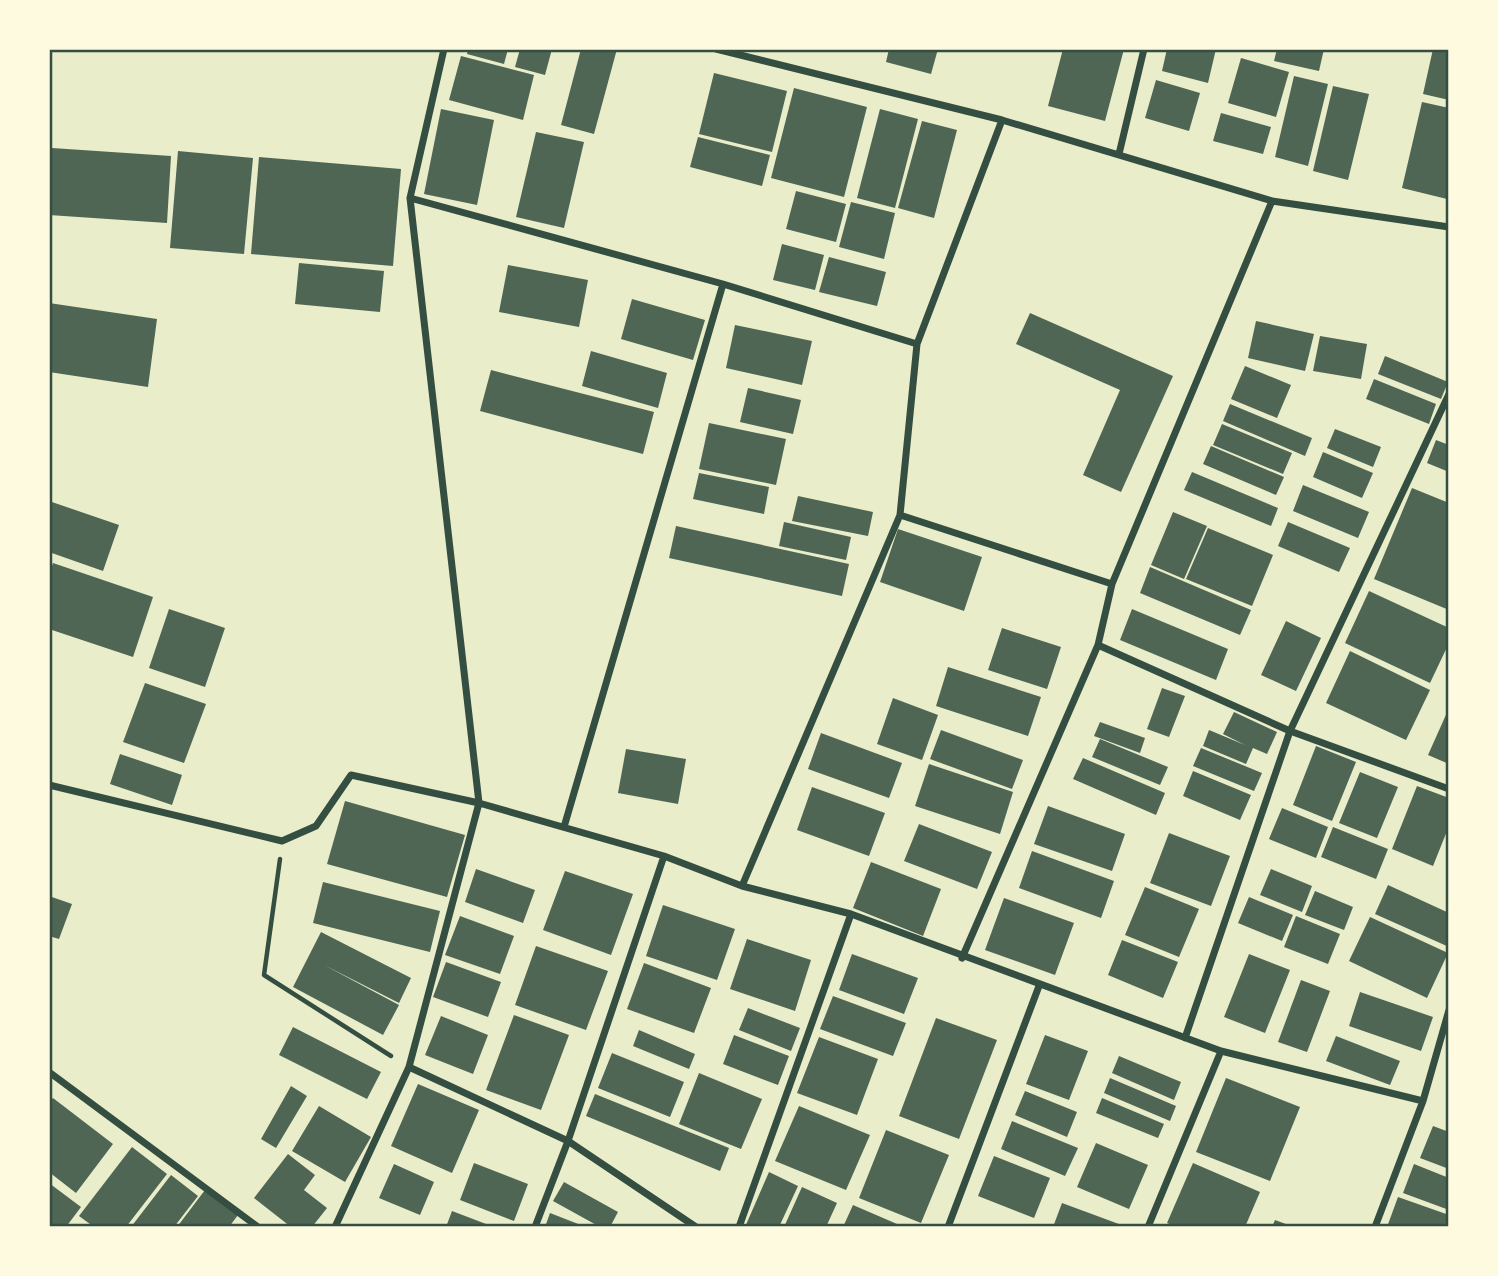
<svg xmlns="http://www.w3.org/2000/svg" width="1498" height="1276" viewBox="0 0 1498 1276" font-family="'Open Sans',sans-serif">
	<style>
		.building { fill: #4f6655 }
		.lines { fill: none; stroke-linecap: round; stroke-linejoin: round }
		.path { stroke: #344e41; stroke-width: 4.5 }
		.minor { stroke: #344e41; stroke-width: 7 }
		.neatline { fill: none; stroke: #344e41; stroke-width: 2.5 }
	</style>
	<rect width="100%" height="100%" fill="#e9edc9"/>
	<path class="building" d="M468,49h40l-4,15 -37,-10z
		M520,49h32l-7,26 -30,-8z
		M581,49h36l-23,85 -33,-9z
		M889,49h49l-7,25 -45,-12z
		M1063,49h61l-19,72 -57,-15z
		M1167,49h49l-8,34 -46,-12z
		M1277,49h47l-5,22 -45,-10z
		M1433,49h16v51l-26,-6z
		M461,56l73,19 -11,45 -74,-20z
		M1241,58l48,14 -13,45 -48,-14z
		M714,73l73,18 -15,61 -73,-18z
		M1294,76l34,8 -20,82 -33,-9z
		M1156,80l44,13 -11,38 -44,-13z
		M1333,86l36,8 -21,86 -35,-9z
		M794,88l73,19 -23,90 -73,-19z
		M1422,102l27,6 -2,91 -45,-11z
		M441,109l53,11 -17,85 -53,-11z
		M880,109l38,10 -23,89 -38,-10z
		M1221,113l50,14 -8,27 -50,-13z
		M922,121l35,9 -23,88 -36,-10z
		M536,132l48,10 -20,86 -48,-11z
		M698,137l72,18 -8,31 -72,-19z
		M52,148l119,8 -4,67 -118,-8z
		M178,151l75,7 -9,96 -74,-6z
		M259,157l142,12 -8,97 -142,-12z
		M796,191l50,13 -10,38 -50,-13z
		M851,202l44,11 -11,46 -45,-12z
		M782,244l42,11 -9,35 -42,-10z
		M829,257l57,15 -9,34 -58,-14z
		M299,263l85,8 -4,41 -85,-8z
		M508,265l80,15 -9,47 -80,-15z
		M632,299l73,21 -12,40 -72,-21z
		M49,303l108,16 -9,68 -99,-15z
		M1030,313l143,63 -52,116 -38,-17 37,-85 -104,-46z
		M1256,321l58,13 -9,37 -57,-13z
		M735,325l77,16 -10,44 -76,-17z
		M1320,336l47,8 -6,35 -48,-8z
		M591,351l76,22 -9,35 -76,-22z
		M1385,356l63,26 -7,17 -63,-25z
		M1245,366l46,19 -14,33 -46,-19z
		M491,370l163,42 -11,42 -163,-43z
		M1374,379l62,25 -7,20 -63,-25z
		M748,388l53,12 -8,34 -53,-12z
		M1230,404l82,34 -7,18 -82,-35z
		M709,423l77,16 -10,46 -77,-16z
		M1222,424l70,29 -9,21 -70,-29z
		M1335,429l46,18 -8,20 -46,-19z
		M1436,440l13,5v27l-22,-9z
		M1211,446l73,31 -8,18 -73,-31z
		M1323,452l50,21 -11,25 -49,-21z
		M1192,472l86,36 -7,18 -87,-36z
		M699,473l70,14 -5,27 -71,-15z
		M1303,485l66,27 -11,26 -65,-27z
		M1412,488l37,15v107l-75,-31z
		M798,496l75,16 -5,24 -76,-15z
		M49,501l70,24 -16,46 -54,-19z
		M1173,512l34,14 -23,53 -33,-14z
		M784,522l67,15 -5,23 -67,-14z
		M1288,522l62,26 -11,24 -61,-26z
		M676,526l173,38 -7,32 -173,-38z
		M1208,528l65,27 -21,51 -66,-27z
		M898,529l84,28 -18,54 -84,-29z
		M53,563l100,34 -20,60 -84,-28v-55z
		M1150,567l101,43 -11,25 -100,-42z
		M1369,591l80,37v15l-19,40 -85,-40z
		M169,609l56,19 -20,59 -56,-19z
		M1132,609l96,40 -12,31 -96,-40z
		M1286,621l35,17 -25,53 -35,-16z
		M1002,628l59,19 -14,42 -59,-19z
		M1350,651l80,39 -24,50 -80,-37z
		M948,667l93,30 -13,39 -92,-30z
		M145,683l61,21 -22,59 -61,-21z
		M1162,688l23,8 -16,41 -22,-8z
		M893,698l45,17 -16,45 -45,-16z
		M1449,708v56l-21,-9z
		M1234,712l43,20 -10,22 -14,-6 -7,16 -43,-18 6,-16 36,15 -22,-11z
		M1100,722l45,16 -5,15 -46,-17z
		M941,730l82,30 -11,29 -82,-30z
		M821,733l81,30 -13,35 -81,-29z
		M1100,739l68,28 -8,18 -68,-28z
		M1316,746l40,16 -24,59 -39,-16z
		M1201,748l61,25 -8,18 -61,-25z
		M626,749l60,10 -8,45 -60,-11z
		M120,754l62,21 -10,30 -62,-21z
		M1083,758l82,35 -9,22 -83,-36z
		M929,764l84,28 -13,42 -85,-28z
		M1193,771l58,24 -11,25 -57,-24z
		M1360,772l38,15 -21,51 -38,-15z
		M1417,786l32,12v28l-16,40 -41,-17z
		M812,787l73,26 -16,43 -72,-26z
		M345,801l120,34 -18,62 -120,-33z
		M1048,806l77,28 -13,37 -78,-27z
		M1282,808l46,19 -12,31 -47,-19z
		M919,824l73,28 -15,37 -73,-28z
		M1333,827l55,22 -12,30 -55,-22z
		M1169,833l61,23 -19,50 -61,-23z
		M1032,851l82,30 -13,37 -82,-30z
		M871,862l70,27 -18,47 -70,-28z
		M476,869l59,21 -12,33 -58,-21z
		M1271,869l41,17 -10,26 -42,-17z
		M565,871l68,23 -22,61 -68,-25z
		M323,882l117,29 -10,41 -117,-29z
		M1388,885l61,28v34l-74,-33z
		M1145,887l54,22 -20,48 -54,-22z
		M1315,891l38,16 -9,23 -39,-15z
		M49,896l23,8 -13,35 -10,-3z
		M1249,897l44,18 -11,26 -44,-18z
		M1004,898l70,25 -19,52 -70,-25z
		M663,905l72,24 -18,51 -71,-24z
		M460,916l54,20 -14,38 -55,-19z
		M1296,916l44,18 -12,30 -44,-17z
		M1370,917l78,36 -21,45 -78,-37z
		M321,932l90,46 -12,25 -75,-38 75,40 -16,30 -90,-48z
		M747,939l64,21 -16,51 -65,-22z
		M1122,940l56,22 -15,36 -55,-23z
		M536,946l72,25 -22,59 -71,-25z
		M852,954l66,24 -14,36 -65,-24z
		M1249,954l41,16 -25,63 -41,-16z
		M446,962l55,20 -13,35 -55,-20z
		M644,963l67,25 -17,45 -67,-24z
		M1301,980l29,11 -23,61 -29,-10z
		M1360,992l73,25 -12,34 -72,-25z
		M833,996l73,27 -13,33 -73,-27z
		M748,1008l52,20 -9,23 -52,-21z
		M514,1015l55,20 -28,75 -55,-20z
		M441,1016l47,19 -15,39 -48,-19z
		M936,1018l61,22 -38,99 -60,-23z
		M293,1027l88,45 -14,27 -88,-44z
		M639,1030l56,24 -6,15 -56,-23z
		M734,1035l55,21 -11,29 -55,-21z
		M1045,1035l43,16 -19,49 -43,-16z
		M1336,1036l64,25 -10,24 -64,-24z
		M819,1037l59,22 -21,56 -60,-22z
		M612,1053l72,29 -14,35 -72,-29z
		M1119,1056l62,26 -7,18 -62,-27z
		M699,1073l63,26 -21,50 -62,-25z
		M1110,1078l66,28 -6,15 -66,-28z
		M1226,1078l74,29 -30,74 -74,-29z
		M418,1084l61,26 -27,63 -61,-27z
		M291,1086l16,10 -31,52 -15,-9z
		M1025,1091l52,21 -10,25 -52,-22z
		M595,1094l134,54 -9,23 -134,-55z
		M53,1098l60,46 -37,49 -27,-21v-69z
		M1102,1098l62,26 -6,14 -62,-25z
		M319,1106l52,31 -26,45 -53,-31z
		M799,1106l71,29 -24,55 -71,-29z
		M1012,1121l66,27 -13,28 -64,-27z
		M1433,1126l16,6v37l-29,-11z
		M886,1130l63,25 -28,68 -62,-25z
		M1096,1143l52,22 -19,44 -52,-22z
		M132,1147l35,27 -41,53h-32l-15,-11z
		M288,1154l27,21 -11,15 23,18 -15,19h-21l-37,-29z
		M994,1156l56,22 -16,40 -56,-22z
		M474,1163l54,21 -14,37 -54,-21z
		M1193,1163l67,29 -15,35h-68l-10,-4z
		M394,1164l40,18 -14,33 -41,-17z
		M1414,1164l35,14v32l-46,-17z
		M769,1172l29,14 -19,41h-34z
		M171,1175l27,21 -24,31h-43z
		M564,1182l54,30 -8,15h-10l-47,-26z
		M49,1183l32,24 -15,20h-17z
		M802,1187l35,16 -11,24h-42z
		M205,1190l33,25 -9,12h-52z
		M1398,1197l51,18v12h-62z
		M1062,1203l65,24h-74z
		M853,1205l51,22h-61z
		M452,1211l42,16h-48z
		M550,1213l36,14h-41z
		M1275,1220l19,7h-22z"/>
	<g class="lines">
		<path class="path" d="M280,859l-16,116 127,81"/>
		<path class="minor" d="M716,49l286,71 270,81 177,26
			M1119,154l25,-105
			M410,198l313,86
			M900,515l212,69
			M1098,645l192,86 159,58
			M49,785l233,56 34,-15 35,-51 128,28 185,53 78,30 109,28 370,137 202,50
			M564,827l159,-543 194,60
			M742,886l158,-371 17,-171 85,-224
			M962,958l136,-313 14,-61 160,-383
			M1185,1038l105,-307 159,-337
			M409,1067l159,74 128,86
			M49,1072l209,155
			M335,1227l74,-160 70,-264 -69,-605 34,-149
			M535,1227l33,-86 96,-285
			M739,1227l112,-313
			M948,1227l91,-241
			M1148,1227l73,-176
			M1375,1227l48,-126 26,-91"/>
	</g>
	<rect width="1498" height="1276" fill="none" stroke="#fefae0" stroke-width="102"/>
	<rect x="51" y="51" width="1396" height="1174" class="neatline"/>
</svg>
